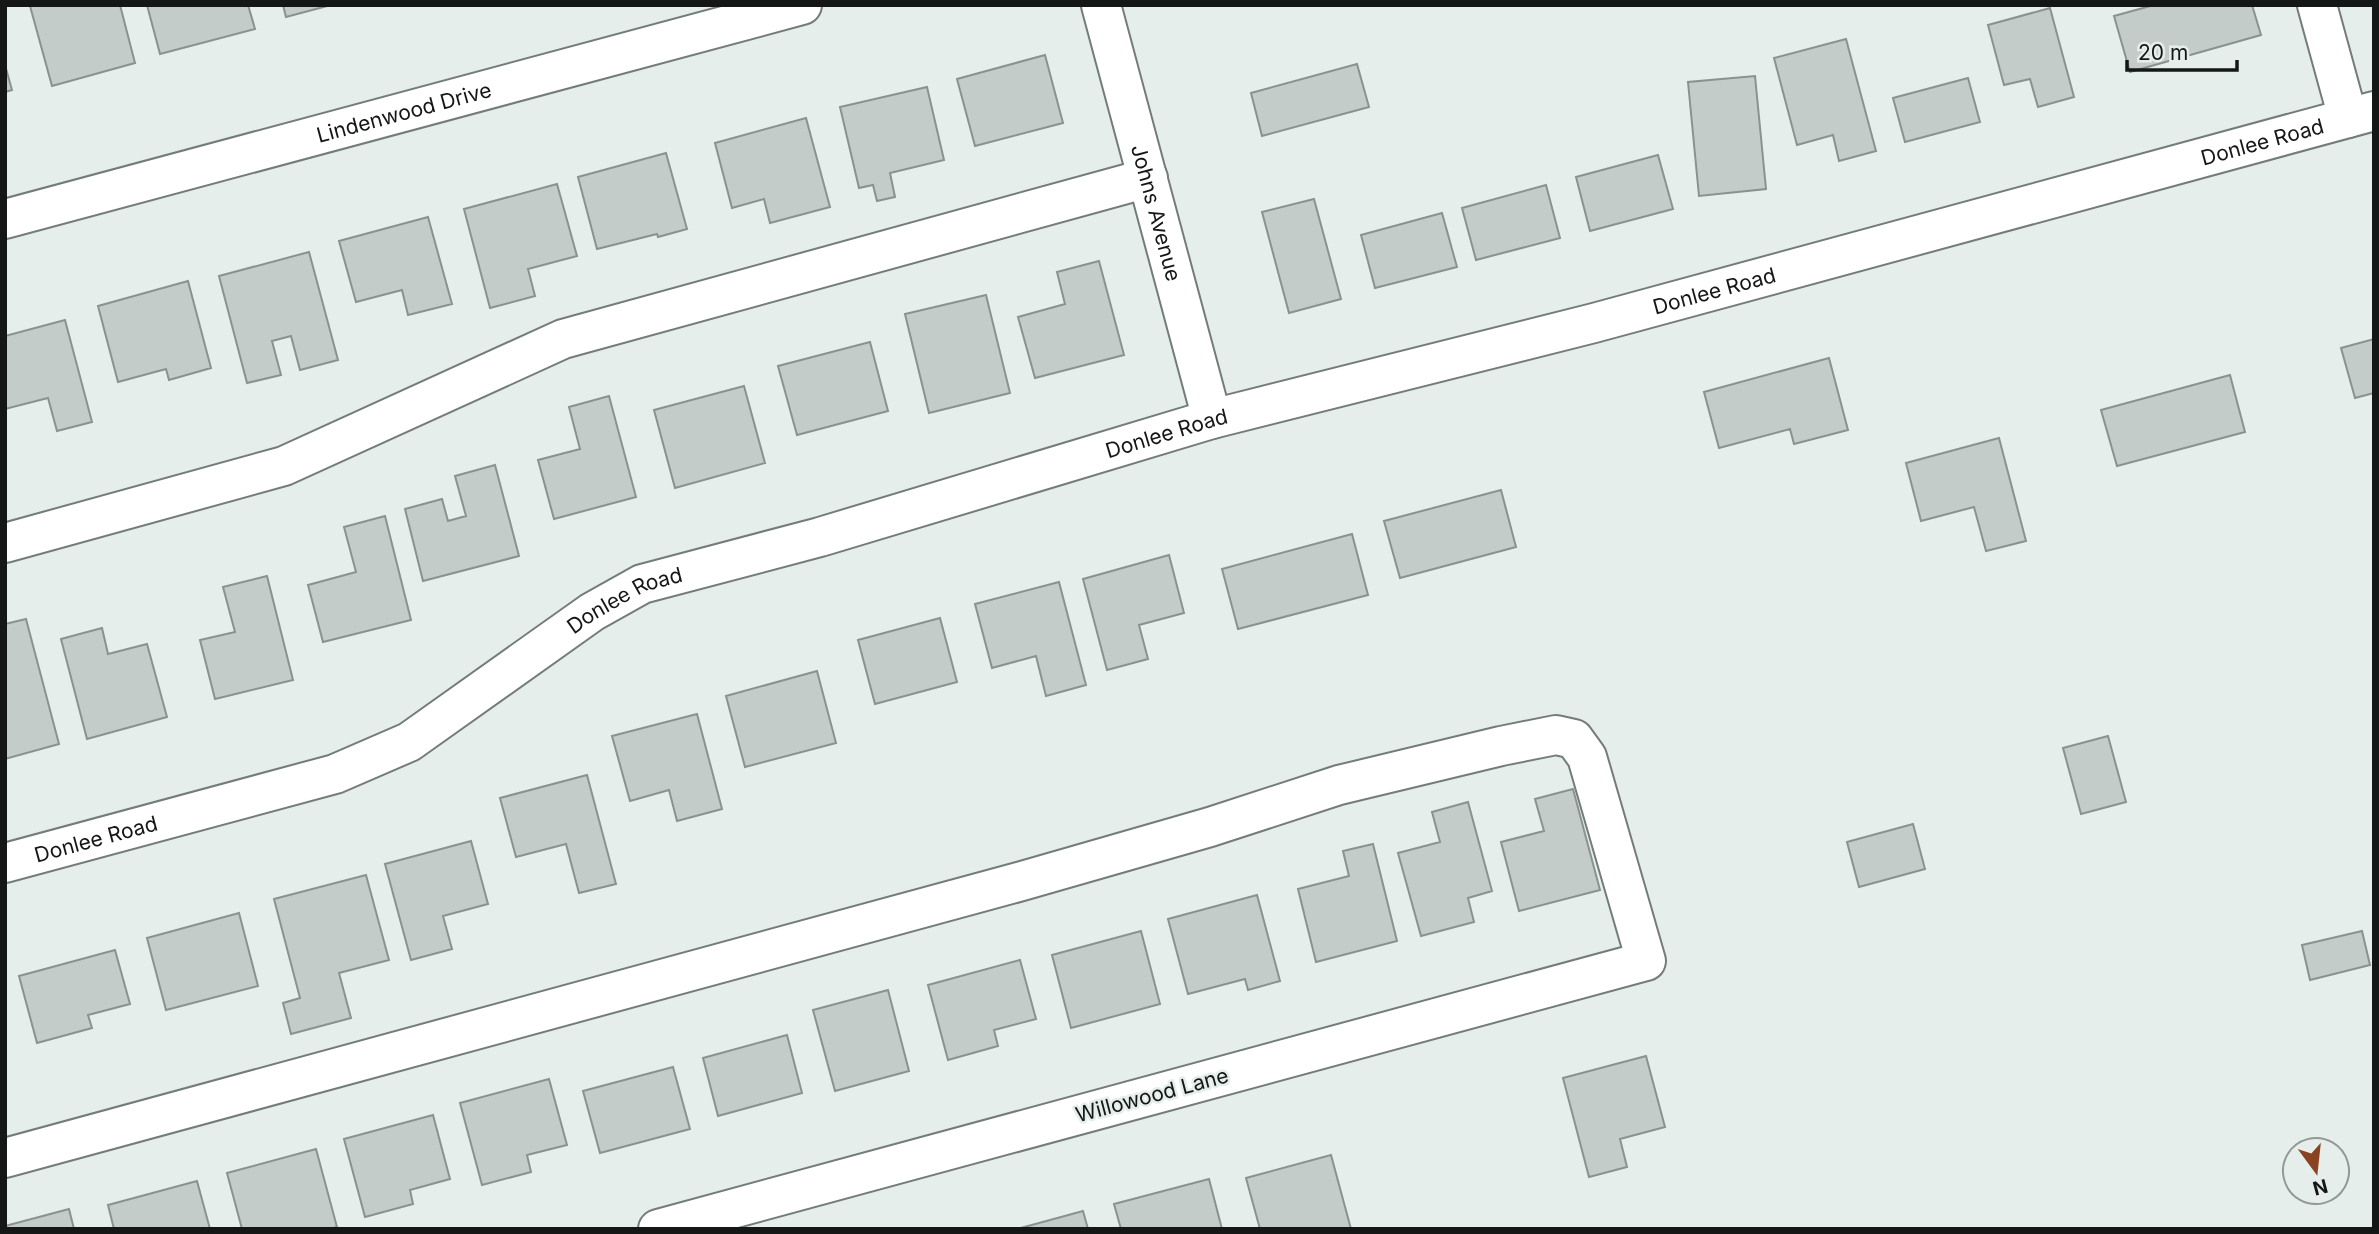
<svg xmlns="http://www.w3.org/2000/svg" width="2379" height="1234" viewBox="0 0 2379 1234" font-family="Inter,sans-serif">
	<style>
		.building { fill: #c4ccc9; stroke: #8a928f; stroke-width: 2 }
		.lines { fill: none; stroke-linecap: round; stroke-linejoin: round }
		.minor-casing { stroke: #747c79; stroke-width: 42 }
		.minor { stroke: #fff; stroke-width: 38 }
		.labels { text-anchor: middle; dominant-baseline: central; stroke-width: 5; stroke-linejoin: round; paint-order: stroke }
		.street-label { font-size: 21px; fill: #151716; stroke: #e5eeea }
	</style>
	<rect width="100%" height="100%" fill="#e5eeea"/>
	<path class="building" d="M120,5l15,58 -83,23 -22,-80z
		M147,5h101l7,24 -95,25z
		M283,5h48l-45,12z
		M2154,5h98l9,30 -131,37 -16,-56z
		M2050,8l24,89 -36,10 -8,-28 -26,6 -16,-60z
		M1846,39l30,112 -37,10 -6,-26 -36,10 -23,-87z
		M1045,55l18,68 -88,23 -18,-67z
		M1357,64l12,43 -107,29 -11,-43z
		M5,65l7,25 -7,2z
		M1755,76l11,113 -67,7 -11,-114z
		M1968,78l12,44 -75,20 -12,-44z
		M927,87l17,73 -54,13 5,24 -18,4 -4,-16 -14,3 -19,-81z
		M806,118l24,89 -60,16 -6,-24 -32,9 -17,-65z
		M666,153l21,76 -29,8 -1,-3 -60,15 -19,-72z
		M1658,155l15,54 -83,22 -14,-54z
		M557,184l20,72 -49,13 7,27 -45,12 -26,-99z
		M1546,185l14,53 -84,22 -14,-52z
		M1314,199l27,100 -52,14 -27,-101z
		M1442,213l15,54 -82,21 -14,-53z
		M428,217l24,87 -44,11 -6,-25 -46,12 -17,-61z
		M309,252l29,108 -38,10 -9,-34 -19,5 9,34 -34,8 -28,-107z
		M1099,261l25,94 -89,23 -17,-61 47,-13 -8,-32z
		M188,281l23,87 -42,12 -3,-11 -48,13 -20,-76z
		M986,295l24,98 -81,20 -24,-99z
		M65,320l27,102 -35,9 -9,-33 -43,11v-73z
		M2374,339v54l-19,5 -14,-50z
		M870,342l18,69 -91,24 -19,-69z
		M1829,358l19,72 -54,14 -4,-15 -71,19 -15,-56z
		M2230,375l15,57 -128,34 -16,-56z
		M744,386l21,77 -90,25 -21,-78z
		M609,396l27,101 -82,22 -16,-59 42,-11 -11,-42z
		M1999,438l27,103 -40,10 -12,-44 -53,14 -15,-58z
		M495,465l24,91 -96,25 -18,-72 37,-10 6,22 18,-5 -11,-40z
		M1501,490l15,57 -116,31 -16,-57z
		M385,516l26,104 -88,22 -15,-57 48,-13 -12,-45z
		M1352,534l16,61 -130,34 -16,-60z
		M1169,555l15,58 -45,12 9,34 -41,11 -24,-91z
		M267,576l26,104 -78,19 -15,-59 35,-8 -12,-45z
		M1059,582l27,103 -40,11 -10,-40 -44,12 -17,-64z
		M940,618l17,64 -82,22 -17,-64z
		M26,619l33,125 -54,15v-135z
		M102,628l6,26 39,-10 20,73 -80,22 -26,-100z
		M817,671l19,72 -91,24 -19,-71z
		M697,714l25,95 -45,12 -8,-31 -39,11 -18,-65z
		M2108,736l18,66 -45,12 -18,-66z
		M587,775l29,109 -37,9 -13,-49 -50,13 -16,-59z
		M1573,789l27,101 -81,21 -18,-69 43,-11 -9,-32z
		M1468,802l24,89 -24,7 6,24 -53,14 -23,-83 42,-11 -8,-30z
		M1913,824l12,45 -66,18 -12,-45z
		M471,841l17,63 -45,12 9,33 -41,11 -26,-96z
		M1373,844l24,97 -81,21 -18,-73 51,-13 -6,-25z
		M366,875l23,85 -50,13 12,45 -60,16 -8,-31 17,-5 -26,-99z
		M1257,895l23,86 -32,9 -3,-11 -57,15 -20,-75z
		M239,913l19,73 -92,24 -19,-72z
		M1141,931l19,73 -89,24 -19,-73z
		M2362,931l8,34 -60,15 -8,-35z
		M115,950l15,54 -42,11 4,13 -55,15 -18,-67z
		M1020,960l16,59 -42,11 4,16 -50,14 -20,-75z
		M888,990l21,81 -74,20 -22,-81z
		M787,1035l15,58 -84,23 -15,-58z
		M1646,1056l19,71 -45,12 7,28 -38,10 -26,-99z
		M673,1067l17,62 -90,24 -17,-62z
		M549,1079l18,66 -40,10 4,17 -49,13 -22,-82z
		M433,1115l17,64 -40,11 3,14 -48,13 -21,-78z
		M316,1149l21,78 -8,2h-87l-15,-56z
		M1331,1155l20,74h-91l-14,-51z
		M1209,1179l13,50h-101l-7,-25z
		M197,1181l13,48h-96l-6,-24z
		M69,1209l5,20h-69v-3z
		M1083,1211l5,18h-71z"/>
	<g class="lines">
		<g class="minor-casing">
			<g id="minor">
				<path id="s1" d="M1101,5l111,414"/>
				<path d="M2317,5l31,113"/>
				<path id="s2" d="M5,219l797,-214"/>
				<path d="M5,543l279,-77 279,-127 585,-161"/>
				<path id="s3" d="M5,863l330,-89 74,-32 183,-130 50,-28 178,-47 392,-118 382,-96 780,-212"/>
				<path d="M5,1158l1017,-277 188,-54 129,-42 162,-39 55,-11 18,4 13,18 59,204 -988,268"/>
			</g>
		</g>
		<use href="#minor" class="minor"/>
	</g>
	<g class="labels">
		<g class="street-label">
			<text stroke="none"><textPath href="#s2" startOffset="413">Lindenwood Drive</textPath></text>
			<text stroke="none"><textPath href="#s3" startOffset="2384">Donlee Road</textPath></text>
			<text stroke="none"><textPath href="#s1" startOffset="215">Johns Avenue</textPath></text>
			<text stroke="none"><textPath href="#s3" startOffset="1816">Donlee Road</textPath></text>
			<text stroke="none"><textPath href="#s3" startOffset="1250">Donlee Road</textPath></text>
			<text stroke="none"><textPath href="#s3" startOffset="682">Donlee Road</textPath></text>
			<text stroke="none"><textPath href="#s3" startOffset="94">Donlee Road</textPath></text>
			<text transform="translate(1152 1095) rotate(-15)">Willowood Lane</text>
		</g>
	</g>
	<rect width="2379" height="1234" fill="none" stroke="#151716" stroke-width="14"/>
	<g transform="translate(2316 1171) rotate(165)"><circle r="33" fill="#e5eeea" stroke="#929895" stroke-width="2"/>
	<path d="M0-5L12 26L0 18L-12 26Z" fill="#8a4322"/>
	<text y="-10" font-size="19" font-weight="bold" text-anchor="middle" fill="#151716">N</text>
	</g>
	<path d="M2127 60v10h110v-10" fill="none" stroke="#151716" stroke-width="3.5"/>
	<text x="2138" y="60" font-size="21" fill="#151716" stroke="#e5eeea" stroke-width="5" paint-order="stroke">20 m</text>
</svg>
